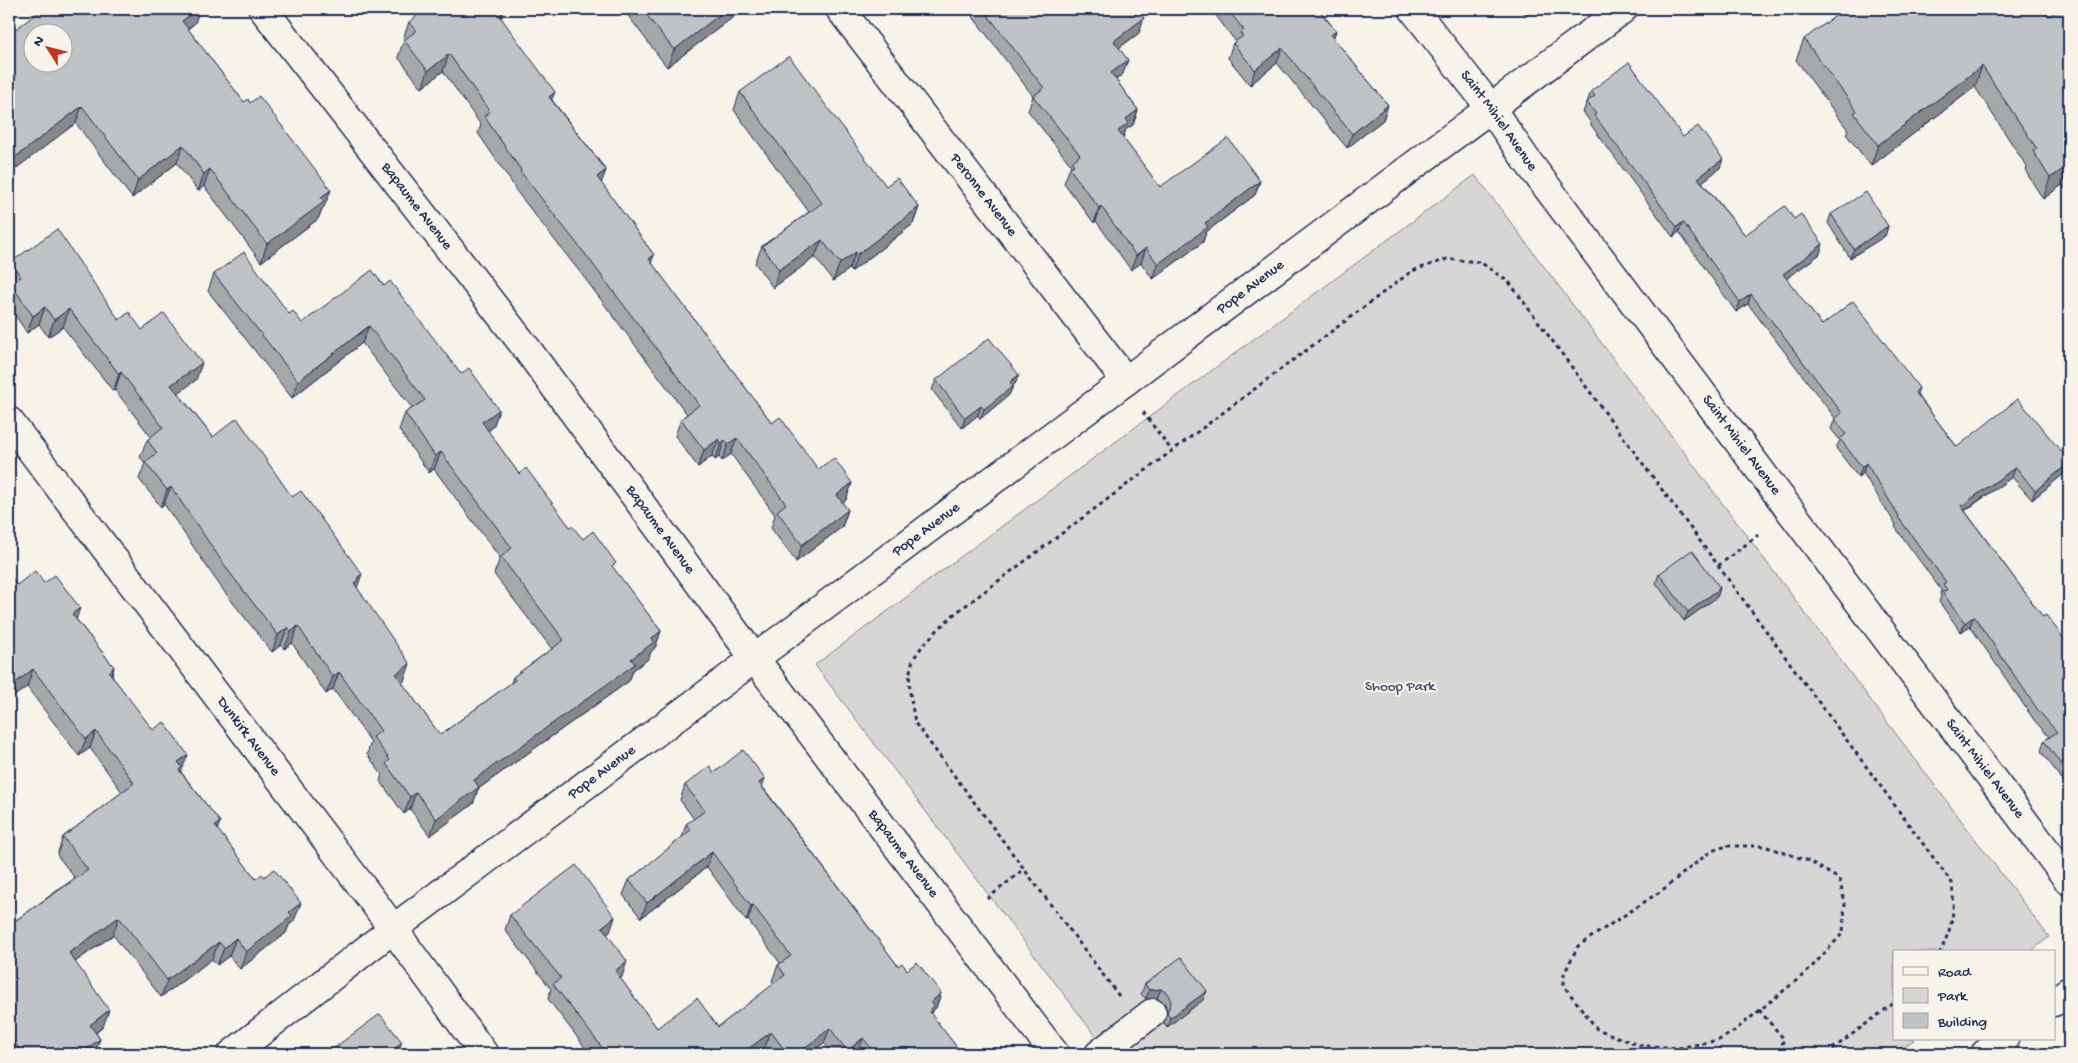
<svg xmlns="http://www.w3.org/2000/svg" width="2078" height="1063" viewBox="0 0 2078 1063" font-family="'Gochi Hand',sans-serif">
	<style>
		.green { fill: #d7d6d4; stroke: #798299 }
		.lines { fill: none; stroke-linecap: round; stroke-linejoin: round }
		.minor-casing { stroke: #1b2f5e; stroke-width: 31 }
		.path { stroke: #1b2f5e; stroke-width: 3; stroke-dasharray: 4 4; stroke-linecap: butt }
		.minor { stroke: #f7f3e8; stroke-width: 28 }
		.wall { fill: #a5a8a9; stroke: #1b2f5e }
		.shaded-wall { fill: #86888a; stroke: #1b2f5e }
		.building { fill: #c0c3c5; stroke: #1b2f5e; fill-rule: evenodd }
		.labels { text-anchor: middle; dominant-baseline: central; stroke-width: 4; stroke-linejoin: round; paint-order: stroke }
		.street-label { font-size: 15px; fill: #1b2f5e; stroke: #f7f3e8 }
		.park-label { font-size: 15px; fill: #415076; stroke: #f7f3e8 }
	</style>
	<rect width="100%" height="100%" fill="#f7f3e8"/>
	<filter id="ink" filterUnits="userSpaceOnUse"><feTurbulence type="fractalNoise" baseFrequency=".02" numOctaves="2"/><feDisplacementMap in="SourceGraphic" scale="10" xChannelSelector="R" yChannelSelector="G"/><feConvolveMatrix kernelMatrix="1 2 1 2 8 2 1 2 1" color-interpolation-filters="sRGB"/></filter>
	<g filter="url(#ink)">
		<path class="green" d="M1475,175l574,762 -19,15h-136v87h21l-20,15h-786l-294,-389z"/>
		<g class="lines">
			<g class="minor-casing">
				<g id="minor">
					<path id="s1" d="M263,9l264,340 228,310 300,395"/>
					<path id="s2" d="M840,9l286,372"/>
					<path id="s3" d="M1413,9l77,98 35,51 544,723"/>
					<path id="s4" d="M9,421l366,483 109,150"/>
					<path d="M2054,1002l15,-11"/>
					<path id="s5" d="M232,1054l161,-125 1230,-920"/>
					<path d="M1099,1054l53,-41"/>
					<path d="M1985,1054l20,-15"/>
				</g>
			</g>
			<path class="path" d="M1143,412l29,39
				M1718,566l40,-31
				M1727,846h37l45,15 30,18 6,24 -2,30 -35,38 -75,61 -14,8 -40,8 -41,-3 -41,-16 -33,-43v-12l14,-28 83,-55 50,-40z
				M987,899l37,-30
				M1119,996l-204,-273c-3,-19 -9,-42 -3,-60 5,-15 29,-36 41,-48l459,-344 35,-12 33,3 29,20 443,601c3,28 1,43 -12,69
				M1759,1010l25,29 -6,15
				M1826,1054l68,-51"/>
			<use href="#minor" class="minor"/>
		</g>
		<path class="wall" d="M623,9h121l-77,58z
			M967,9h170l2,24 -20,15 4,26 -7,6 22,30 -5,15 -7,4 -3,9 37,49 100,-6 -5,14 -49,37 -3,10 -50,37 -12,-16 -10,7 -35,-49 -2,2 -30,-40 7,-18 -43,-54 5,-15z
			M1211,9h112l-1,4 14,18 -3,7 55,67 -5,15 -36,28 -70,-85 -27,22 -22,-27 5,-15 3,-1z
			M1521,9h14l-9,7z
			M504,11l-3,7 51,82 54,70 -5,13 53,72 -3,7 121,161 46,46 34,14 -6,17 -4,3 6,7 -6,17 -46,35 -25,-34 4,-13 -44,-61 -9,7 -3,-4 -4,3 -3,-4 -14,11 -23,-31 6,-17 6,-5 -104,-138 -69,-88v-2l-36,-53 3,-8 -38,-54 -21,17 -24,-31 6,-17 -1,-1 6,-17z
			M2049,16l20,5v165l-4,3 -3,-4 -19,14 -17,-27 1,-5 -52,-80 -104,79 -25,-32 2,-4 -52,-70 8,-21z
			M195,23l-7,6 136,178 -2,2 -4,10 -57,43 -57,-76 -6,5 -21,-28 -45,35 -123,-164z
			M1591,91l92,46 37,31 -18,14 43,53 75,19 -34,25 36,46 97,63 -2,6 40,53 109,25 -34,28 -20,-23 -47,34 78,106 25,27 1,-1v146l-28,-38 3,-10 5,-4 -15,-17 -64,-94 -9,6 -22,-30 2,-6 -1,-2 1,-4 -46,-63 1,-2 -33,-52 -5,4 -22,-29 4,-8 -9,-11 4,-11 -87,-114 -12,8 -57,-80 -6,5 -82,-112v-2l-8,-11 4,-10 1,-1v-1z
			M740,92l179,115 -6,17 -62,48 -2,-3 -16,12 -18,-24 -42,31 -18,-25 7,-17 47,-34 -75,-102z
			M1831,214l57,12 -3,10 -35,22 -22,-35z
			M11,262l108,58 23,10 54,50 -18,13 35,44 79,60 65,91 47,93 -2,2 38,52 71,-52 2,-6 39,-28 -58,-75 6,-16 -66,-89 -5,4 -30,-43 6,-17 7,-5 -50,-65 -70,55 -84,-107 6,-17 75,40 13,9 82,-37 77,88 38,36 -6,17 -5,4 31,43 51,53 44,42 47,62 -6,17 -4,4 -3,7 -15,11 -4,11 -151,108 -5,15 -43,32 -20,-27 -6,5 -24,-33 2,-6 -15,-21 4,-12 -38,-53 -7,5 -34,-51 -8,6 -3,-4 -9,7 -49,-62 -59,-86 -3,3 -22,-28 6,-16 -5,-6 7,-17 4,-3 -36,-47 -2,1 -50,-64 -15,10 -9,-13 -12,9 -18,-27v-15l1,-4 -1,-1v-19z
			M1019,375l-4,9 -2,2 -4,9 -29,24 -2,-4 -16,13 -30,-38 4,-10z
			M1659,574l61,14 -3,9 -33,24 -28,-38z
			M44,583l32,36 38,48 -2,9 69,96 39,50 -3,7 39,50 38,42 -5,4 -3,8 -46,36 -11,-13 -12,9 -5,-6 -51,38 -48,-62 -38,27 28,65 -7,6 4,6 -6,15h-85v-129l66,-47 -18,-23 6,-18 59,-45 -32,-44 -11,8 -52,-69 -10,-102z
			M714,773l51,5 -3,8 136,180 9,4 34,23 -5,15 -4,3 -1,3 31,40h-104v-1l-2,1h-23l-9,-11 -14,11h-39l-6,-7 -9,7h-166l-42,-55 3,-10 -46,-59 5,-15 105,2 -5,15 -3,2 15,43 -2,1 37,50 61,-1 56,-43 -2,-3 6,-16 2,-2 -32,-43 -2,1 -39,-54 -66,51 -18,-23 6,-15 53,-42 4,-14 8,-5 -14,-19 5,-15z
			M1145,984l58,16 -36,27 -3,-4 3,-12 -2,-7 -8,-6 -11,1 -5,-5z"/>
		<path class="shaded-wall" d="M198,9h2l-5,14 -20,15 7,-17z
			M727,9h17l-77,58 7,-17z
			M1528,9h7l-9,7z
			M504,11l-6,17 1,-13z
			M1144,18l-5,15 -31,23 6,-15z
			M1336,31l-5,14v-10z
			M1282,48l-5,15 -27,22 5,-15z
			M449,54l-6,17 -21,17 6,-17z
			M1128,60l-5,14 -17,14 5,-15z
			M1982,66l-7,21 -104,79 7,-21z
			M555,92l-7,17 1,-12z
			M1388,105l-5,15 -36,28 5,-14z
			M82,106l-6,17 -67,51v-12z
			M1138,110l-5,15 -7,4 -3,9 -5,-7 8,-12z
			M183,145l-6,18 -45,35 6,-18z
			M1723,159l-3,9 -25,20 3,-10z
			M2069,165l-7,20 -19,14 7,-21z
			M210,169l-6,17 -6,5 6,-17z
			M606,170l-6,17 -3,-10z
			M2069,178v8l-4,3z
			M1260,181l-5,14 -49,37 -3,10 -50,37 5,-15 47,-41z
			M331,190l-7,17 -2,2 -4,10 -57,43 6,-18z
			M1101,206l-5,15 -2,2 5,-15z
			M919,207l-6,17 -62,48 7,-18z
			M1683,222l-4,10 -6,5 4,-10z
			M1888,226l-3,10 -35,22 4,-9z
			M822,240l-7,17 -42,31 6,-18z
			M1823,244l-3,10 -41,30 4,-10z
			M1146,248l-5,15 -10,7 5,-14z
			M856,252l-7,17 -16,12 7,-18z
			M654,255l-6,17 1,-13z
			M1751,294l-3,10 -12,8 4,-10z
			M45,307l-6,17 -12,9 6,-17z
			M69,309l-6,18 -15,10 6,-17z
			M369,326l-7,17 -70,55 6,-17z
			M202,363l-6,17 -31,23 6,-18z
			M121,372l-6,18 -2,1 6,-17z
			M1019,375l-4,9 -2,2 -4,9 -29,24 4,-10 26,-27z
			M981,406l-3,9 -16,13 3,-10z
			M499,410l-6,17 -17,13 6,-18z
			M737,438l-6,16 -9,7 6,-17z
			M719,439l-7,17 -14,11 6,-17z
			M725,440l-6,17 -4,3 6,-17z
			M441,452l-7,17 -5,4 6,-17z
			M1866,463l-3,10 -5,4 4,-10z
			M2069,463l-3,9 -34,28 3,-9z
			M2016,467l-4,10 -55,39 4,-10z
			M852,483l-6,17 -16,12 7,-17z
			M171,487l-7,17 -3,3 6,-17z
			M848,510l-6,17 -46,35 6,-17z
			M362,574l-6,17 -8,10 9,-23z
			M1720,588l-3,9 -33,24 4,-9z
			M80,608l-6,18 -2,-12z
			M1974,616l-4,10 -9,6 4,-9z
			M298,626l-6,17 -8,6 7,-17z
			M288,627l-7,18 -9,7 6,-17z
			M661,631l-6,17 -4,4 -3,7 -15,11 -4,11 -151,108 -5,15 -43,32 6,-17 38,-39z
			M410,664l-6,17 -15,11 7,-18z
			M114,667l-6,18 1,-13z
			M33,669l-6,18 -18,13v-12z
			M339,672l-6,17 -7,5 7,-17z
			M96,731l-6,17 -11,8 7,-17z
			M188,755l-7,17 -1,1 -2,-11z
			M765,778l-5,16 -1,-11z
			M416,792l-6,17 -6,5 6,-17z
			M220,822l-6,17 1,-13z
			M712,852l-5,15 -66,51 6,-15z
			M301,903l-7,18 -5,4 -3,8 -46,36 6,-17 43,-40z
			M753,905l-5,15 -2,1 5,-15z
			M119,917l-6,18 -51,36 7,-18z
			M615,917l-5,15 -14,10 6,-15z
			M236,938l-7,18 -12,9 7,-17z
			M219,942l-7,17 -51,38 6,-17z
			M627,961l-5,16 -13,9 6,-15z
			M1161,989l-4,9 -11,1 3,-9z
			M1207,991l-4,9 -36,27 3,-9z
			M941,993l-5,15 -4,3 -4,10 -5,5 8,-24z
			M109,1010l-6,17 -20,15 7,-17z
			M830,1028l-6,15 -14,11h-13z
			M771,1032l-6,15 -9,7h-15z
			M863,1038l-5,15 -2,1h-10l1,-3z
			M100,1039l-6,15h-15z
			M402,1042l-5,12 -3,-5z"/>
		<path class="building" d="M43,9h155l-16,12 62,81 4,-3 2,4 9,-7 72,94 -10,7 3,5 -57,42 -57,-75 -6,5 -21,-29 -45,35 -56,-74 -73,56v-128zM32,32h30v30h-30z
			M426,9h76l2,2 -5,4 56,77 -6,5 57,73 -9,7 57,78 -5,4 123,164 8,-6 38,52 16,-11 18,25 -15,12 11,15 -46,35 -25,-34 9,-7 -49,-66 -9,6 -3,-4 -4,3 -2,-4 -15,11 -23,-31 18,-14 -110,-146 -69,-88 1,-1 -37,-54 6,-4 -41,-58 -21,17 -24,-31 12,-9 -7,-9z
			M642,9h85l-53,41z
			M983,9h154l7,9 -30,23 14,19 -17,13 27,37 -12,9 3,4 -11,8 42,56 68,-49 32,43 -55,42 3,4 -50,37 -12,-16 -10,8 -35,-50 -2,2 -30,-40 5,-3 -2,-3 8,-7 -47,-59 11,-8z
			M1227,9h93l-1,1 17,21 -5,4 57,70 -36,29 -70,-86 -27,22 -22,-27 10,-7 -3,-3 4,-3z
			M1845,9h199l5,7 12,-7 8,12v144l-19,13 -17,-27 4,-2 -55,-83 -104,79 -24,-32 3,-2 -53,-72z
			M789,56l97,130 11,-8 22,29 -61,47 -2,-2 -16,11 -18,-23 -43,30 -17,-24 60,-43 -82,-111z
			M1629,62l54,75 15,-11 25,33 -25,19 47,57 40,-29 9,13 7,-5 22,30 -40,30 39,51 31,-24 66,87 -4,4 42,55 61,-48 51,62v2l-34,28 -19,-24 -55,39 82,111 3,-2 22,29 1,-1v132l-25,-34 13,-9 -19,-22 -64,-94 -9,7 -23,-31 5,-2 -4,-6 3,-2 -48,-65 1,-1 -33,-53 -4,4 -22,-28 6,-5 -11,-15 7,-6 -91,-119 -11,8 -57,-80 -6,5 -83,-112 2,-1 -9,-12 8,-6 -4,-5z
			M1866,192l22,34 -34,23 -23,-35z
			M57,229l62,91 10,-8 13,18 22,-17 38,50 -31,22 42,52 24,-19 55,79 9,-6 61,83 -5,4 1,2 -4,3 56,81 -14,10 44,61 75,-55 -2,-3 51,-37 -63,-83 11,-9 -71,-96 -6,4 -30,-43 20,-13 -56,-74 -71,55 -84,-107 30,-22 45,62 4,-3 9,12 70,-53 12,16 6,-5 71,93 8,-6 30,42 -17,12 37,52 7,-6 44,59 2,-1 11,13 10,-8 23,32 -4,3 49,65 -9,7 2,4 -23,17 4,5 -161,116 5,7 -43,32 -20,-27 -6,5 -24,-33 4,-4 -17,-23 8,-6 -42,-59 -6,5 -35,-51 -7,6 -3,-5 -10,8 -48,-62 -59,-86 -4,3 -22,-28 12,-9 -10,-13 16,-13 -42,-55 -2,2 -50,-65 -15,11 -9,-13 -12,9 -22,-32 10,-7 -10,-15z
			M989,338l30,37 -9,7 3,4 -29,23 -3,-3 -16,12 -29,-38z
			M1692,550l28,38 -32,24 -29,-38z
			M35,571l9,12 11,-8 25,33 -8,6 42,53 -5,5 44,58 11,-8 24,33 -10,7 4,5 -3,3 41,52 -5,4 41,53 6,-5 2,3 10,-8 27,34 -12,9 3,4 -46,36 -10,-14 -12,10 -5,-6 -52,38 -48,-63 -50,36 40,57 -19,15 10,14 -21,15h-56l-14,-19v-110l79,-55 -25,-33 71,-54 -38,-52 -10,8 -53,-70 -24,19v-114l8,11z
			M743,750l22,28 -6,5 139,183 4,-3 5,7 10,-8 24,31 -10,9 3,4 -5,5 33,43h-86l-13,-16 -16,13 -17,-23 -33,26h-9l-17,-22 -30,22h-134l-54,-70 8,-6 -51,-63 66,-50 39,52 -13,10 25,34 -12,10 42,57 40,-30 21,29 67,-52 -7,-10 13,-9 -38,-51 -2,1 -39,-54 -65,51 -18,-23 62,-50 -5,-6 19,-13 -20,-26 25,-19 4,7z
			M1181,957l26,34 -37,27 -3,-5 4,-11 -3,-8 -7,-5 -12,1 -4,-6z
			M380,1014l22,28 -8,7 4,5h-72z"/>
	</g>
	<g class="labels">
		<g class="street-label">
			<text stroke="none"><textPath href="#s3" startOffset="141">Saint Mihiel Avenue</textPath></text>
			<text stroke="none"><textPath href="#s2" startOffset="235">Peronne Avenue</textPath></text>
			<text stroke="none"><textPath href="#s1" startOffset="250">Bapaume Avenue</textPath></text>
			<text stroke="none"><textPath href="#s5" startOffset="1275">Pope Avenue</textPath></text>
			<text stroke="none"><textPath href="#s3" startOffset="546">Saint Mihiel Avenue</textPath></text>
			<text stroke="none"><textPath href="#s1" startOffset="655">Bapaume Avenue</textPath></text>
			<text stroke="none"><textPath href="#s5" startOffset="870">Pope Avenue</textPath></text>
			<text stroke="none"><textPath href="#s4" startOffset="396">Dunkirk Avenue</textPath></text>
			<text stroke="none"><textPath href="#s3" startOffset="951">Saint Mihiel Avenue</textPath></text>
			<text stroke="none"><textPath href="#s5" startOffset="465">Pope Avenue</textPath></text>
			<text stroke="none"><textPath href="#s1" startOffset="1060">Bapaume Avenue</textPath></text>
		</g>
		<g class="park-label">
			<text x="1400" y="687">Shoop Park</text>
		</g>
	</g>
	<rect width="2078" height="1063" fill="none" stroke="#f7f3e8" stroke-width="30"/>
	<rect x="15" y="15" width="2048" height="1033" fill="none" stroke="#1b2f5e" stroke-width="2" filter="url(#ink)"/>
	<rect x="1893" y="950" width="162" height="90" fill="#f7f3e8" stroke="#9fa5b1"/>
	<rect x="1903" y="967" width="25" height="8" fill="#f7f3e8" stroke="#9fa5b1"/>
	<text x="1938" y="976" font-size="15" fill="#1b2f5e">Road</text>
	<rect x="1903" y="988" width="25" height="15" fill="#d7d6d4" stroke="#9fa5b1"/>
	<text x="1938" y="1000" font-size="15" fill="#1b2f5e">Park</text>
	<rect x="1903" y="1013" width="25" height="15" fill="#c0c3c5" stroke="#9fa5b1"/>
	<text x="1938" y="1026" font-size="15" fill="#1b2f5e">Building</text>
	<g transform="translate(48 48) rotate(306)"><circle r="24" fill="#f7f3e8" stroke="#9fa5b1"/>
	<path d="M0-4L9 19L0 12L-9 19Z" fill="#c8321e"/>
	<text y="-8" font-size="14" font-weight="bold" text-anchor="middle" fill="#1b2f5e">N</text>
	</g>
</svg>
